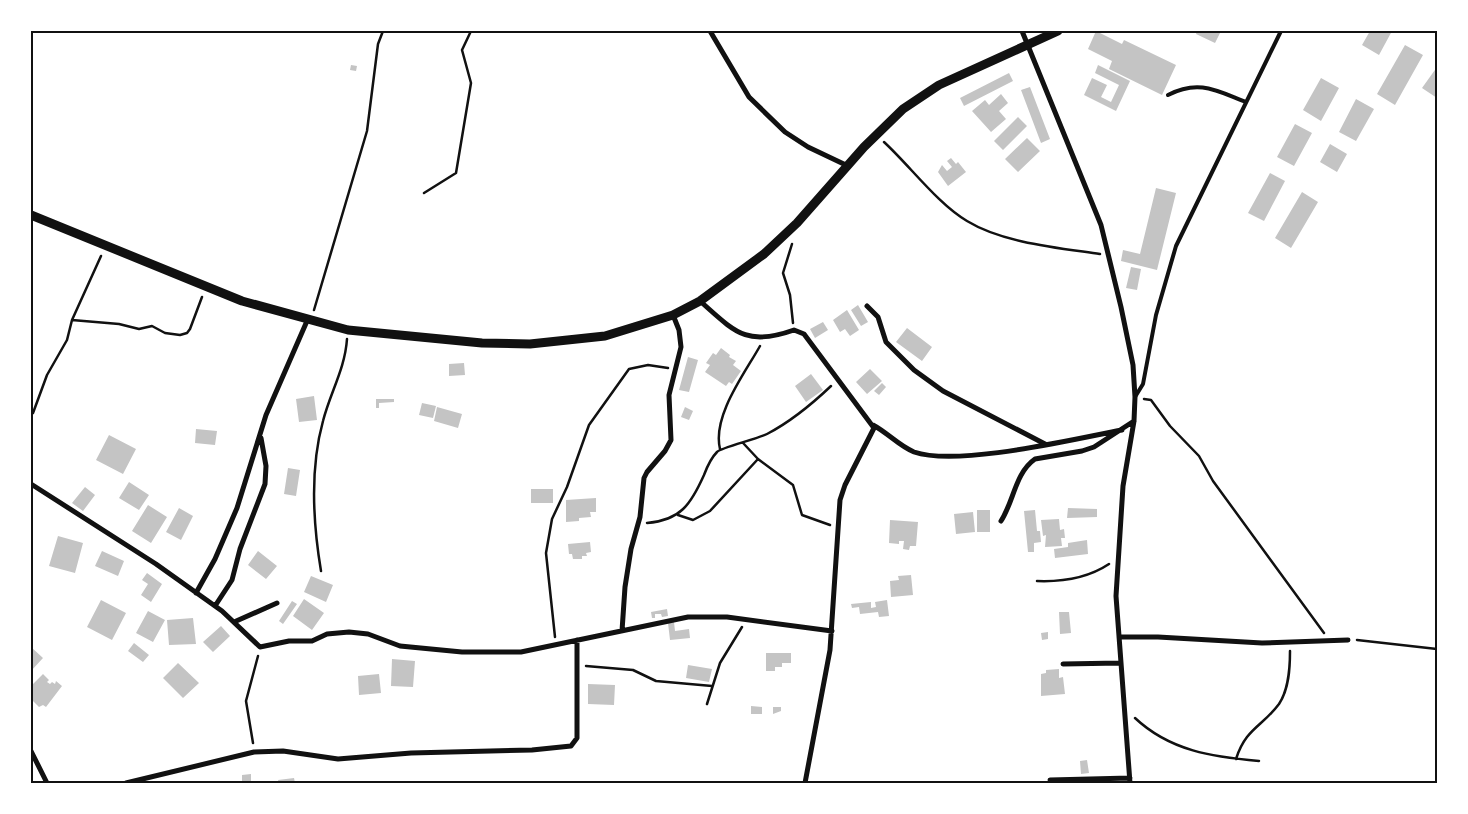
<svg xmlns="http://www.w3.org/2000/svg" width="1468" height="814" viewBox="0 0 1468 814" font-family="Karla,sans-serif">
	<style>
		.building { fill: #c4c4c4 }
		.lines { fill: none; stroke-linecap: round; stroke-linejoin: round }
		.path { stroke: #111; stroke-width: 2.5 }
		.service { stroke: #111; stroke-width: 4 }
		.minor { stroke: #111; stroke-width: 5 }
		.tertiary { stroke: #111; stroke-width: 9 }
		.neatline { fill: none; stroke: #111; stroke-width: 2 }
	</style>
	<rect width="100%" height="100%" fill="#fff"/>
	<path class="building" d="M1096,31l26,13 2,-4 52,25 -14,30 -53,-26 3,-8 -24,-12z
		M1197,31h24l-6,12 -19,-9z
		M1370,31h22l-13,24 -17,-10z
		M1405,45l18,10 -28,50 -18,-11z
		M351,65l6,1 -1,5 -6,-1z
		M1098,65l32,16 -14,30 -32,-16 8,-17 15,7 -6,12 10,5 8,-17 -24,-12z
		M1437,67v31l-15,-10z
		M1009,73l4,8 -49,25 -4,-8z
		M1321,78l18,10 -18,33 -18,-11z
		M1030,87l20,52 -9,4 -20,-53z
		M1001,94l7,9 -9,8 7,8 -15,13 -19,-21 13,-11 4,5z
		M1356,99l18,10 -18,32 -17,-9z
		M1018,117l9,9 -24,24 -9,-9z
		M1295,124l17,9 -18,33 -17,-9z
		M1027,138l13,13 -22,21 -13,-13z
		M1330,144l17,10 -10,18 -17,-10z
		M951,158l5,6 2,-2 8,10 -18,14 -10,-14 4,-7 5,6 5,-4 -5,-6z
		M1270,173l15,8 -21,40 -16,-8z
		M1156,188l20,5 -19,77 -36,-9 2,-11 17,4z
		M1302,192l16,10 -27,46 -16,-10z
		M1131,267l10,2 -4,21 -11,-2z
		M858,305l10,17 -7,4 -10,-16z
		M847,310l12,20 -9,6 -5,-7 -5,3 -7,-12z
		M823,322l5,8 -13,8 -5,-9z
		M907,328l25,19 -10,14 -26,-19z
		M721,348l9,7 -1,2 7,4 -3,4 8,6 -9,13 -3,-2 -3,4 -21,-14 5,-7 -4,-2 7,-10 3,2z
		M688,357l10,3 -9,32 -10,-2z
		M464,363l1,12 -16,1v-12z
		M870,369l12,12 -15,13 -11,-12z
		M811,374l12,16 -17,12 -11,-16z
		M882,383l4,4 -7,8 -5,-4z
		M314,396l3,24 -18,2 -3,-23z
		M376,399h18v3l-15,1v5h-3z
		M422,403l14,3 -3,12 -14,-3z
		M437,407l25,7 -4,14 -24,-7z
		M685,407l8,4 -4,9 -8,-3z
		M196,429l21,2 -2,14 -20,-2z
		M109,435l27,14 -13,25 -27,-14z
		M288,468l12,2 -4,26 -12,-2z
		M129,482l20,13 -10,15 -20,-12z
		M85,487l10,8 -12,16 -11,-8z
		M531,489h22v14h-22z
		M596,498v14h-6l1,5 -12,1v3l-13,1v-22z
		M148,505l19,12 -16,26 -19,-12z
		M179,508l14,8 -12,24 -15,-8z
		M1068,508l29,1v8l-30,1z
		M977,510h13v22h-13z
		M1035,510l2,21h3l1,11 -7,1v9h-6l-4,-41z
		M973,512l2,20 -19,2 -2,-20z
		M1059,519l1,11 4,-1 1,9h-4l1,8 -17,1 1,-12 -3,1 -2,-16z
		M890,520l28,2 -2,24h-6l-1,4 -6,-1 1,-8h-5v3l-10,-1z
		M58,536l25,7 -8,30 -26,-7z
		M1087,540l1,14 -33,4 -1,-9 14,-2v-4z
		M590,542l1,10 -5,1 1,3h-5v3h-9l-1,-5h-3l-1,-10z
		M102,551l22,10 -6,15 -23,-10z
		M258,551l19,15 -11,13 -18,-14z
		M147,573l15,11 -11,18 -10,-7 7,-11 -6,-4z
		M911,575l2,20 -22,2 -1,-16 9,-1 -1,-4z
		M311,576l22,9 -7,17 -22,-10z
		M304,599l20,14 -12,17 -19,-14z
		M101,600l25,13 -14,27 -25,-13z
		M887,600l2,16 -10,1 -1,-5 -18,2 -1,-7 -7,1 -1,-4 20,-2v6l5,-1 -1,-5z
		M292,601l5,3 -14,20 -4,-3z
		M667,609l1,7 -6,1 -1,-3h-6v4h-3l-1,-6z
		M148,611l17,9 -12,22 -17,-9z
		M1059,612h10l2,21 -11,1z
		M193,618l3,26 -27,1 -2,-25z
		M674,622l1,9 14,-2 1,9 -20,2 -2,-17z
		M221,626l9,10 -17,16 -10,-10z
		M1048,632v7l-6,1 -1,-7z
		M134,643l15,12 -6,7 -15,-11z
		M31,647l12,11 -12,13z
		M766,653h25v10h-9v4h-7v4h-9z
		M392,659l23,2 -2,26 -22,-1z
		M178,663l21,20 -16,15 -20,-20z
		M688,665l24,4 -3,13 -23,-4z
		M1059,669v9l4,-1 2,17 -24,2v-22l5,-1v-3z
		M43,674l6,6 -2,2 3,2 2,-2 3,2 1,-3 6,5 -16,21 -3,-2 -4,2 -8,-8 2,-6 -2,-7z
		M379,674l2,19 -22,2 -1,-19z
		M588,684l27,1 -1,20 -26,-1z
		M751,706l11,1v7h-11z
		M773,707h8v4l-8,3z
		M1087,760l2,13 -8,1 -1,-13z
		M251,774v9h-9v-8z
		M294,778l1,5h-16l-1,-3z"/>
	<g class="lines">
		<path class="path" d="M884,142c26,24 54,62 83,79 36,22 92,27 133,33
			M424,193l32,-20 15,-90 -9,-33 9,-19
			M792,244l-9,29 7,22 3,28
			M314,310l53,-179 11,-87 5,-13
			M72,320l47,4 20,5 13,-3 13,7 15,2 7,-2 3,-4 12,-32
			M1144,399l7,1 19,26 29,30 14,25 111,152
			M33,413l14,-38 20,-35 5,-20 29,-64
			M744,444l14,15 35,26 9,30 28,10
			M720,449c-8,-33 25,-76 40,-103
			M678,515l15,5 17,-9 48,-52
			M647,523c34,-3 44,-19 57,-48 3,-8 7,-17 13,-23 3,-4 40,-13 50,-18 25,-13 44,-29 64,-48
			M321,571c-8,-48 -11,-103 2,-150 7,-28 22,-52 24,-82
			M1037,581c26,1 51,-3 72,-17
			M555,637l-9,-84 6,-34 15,-32 22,-62 40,-56 19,-4 20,3
			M1357,640l80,9
			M586,666l47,4 23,11 56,5
			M707,704l13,-41 22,-36
			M1135,718c35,33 78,39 124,43
			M253,743l-7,-42 12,-45
			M1236,759c10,-31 26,-32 43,-55 10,-15 11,-36 11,-53"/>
		<path class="service" d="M1168,95c31,-16 49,-4 78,7
			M1135,397l8,-13 13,-69 20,-69 105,-215"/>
		<path class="minor" d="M710,31l39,66 36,35 23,15 40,19
			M1022,31l79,194 20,82 12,58 2,32 -1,24 -11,65 -7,110 14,187
			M700,301c35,31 46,46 94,29l10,4 70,94 -29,57 -5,15 -10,150 -25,133
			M867,306l11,11 8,25 28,28 29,21 102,53
			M873,425c15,8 26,21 41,27 44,15 160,-13 208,-22
			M31,484l125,80 66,47 38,36 29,-6h23l15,-7 22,-2 19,2 32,12 62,6h59l167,-35h39l105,14
			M1001,521c13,-20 14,-48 34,-62l47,-8 12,-4 40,-26
			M196,593l19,-34 22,-51 29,-93 41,-94
			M215,606l17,-26 8,-31 25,-65 1,-18 -5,-28
			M234,622l43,-19
			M622,631l3,-44 6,-38 9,-32 4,-39 3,-6 18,-21 6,-11 -2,-45 12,-48 -2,-17 -6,-15
			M1119,637h39l104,6 86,-3
			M1063,664l57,-1
			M31,751l16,32
			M1050,780l80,-2
			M126,783l128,-31 29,-1 55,8 73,-6 121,-3 39,-4 6,-8v-98"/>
		<path class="tertiary" d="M31,215l211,86 106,29 134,13 48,1 75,-8 68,-21 27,-14 64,-47 33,-31 67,-76 39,-38 36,-24 119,-54"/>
	</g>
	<rect width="1468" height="814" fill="none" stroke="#ffffff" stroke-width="65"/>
	<rect x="32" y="32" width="1404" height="750" class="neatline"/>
</svg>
